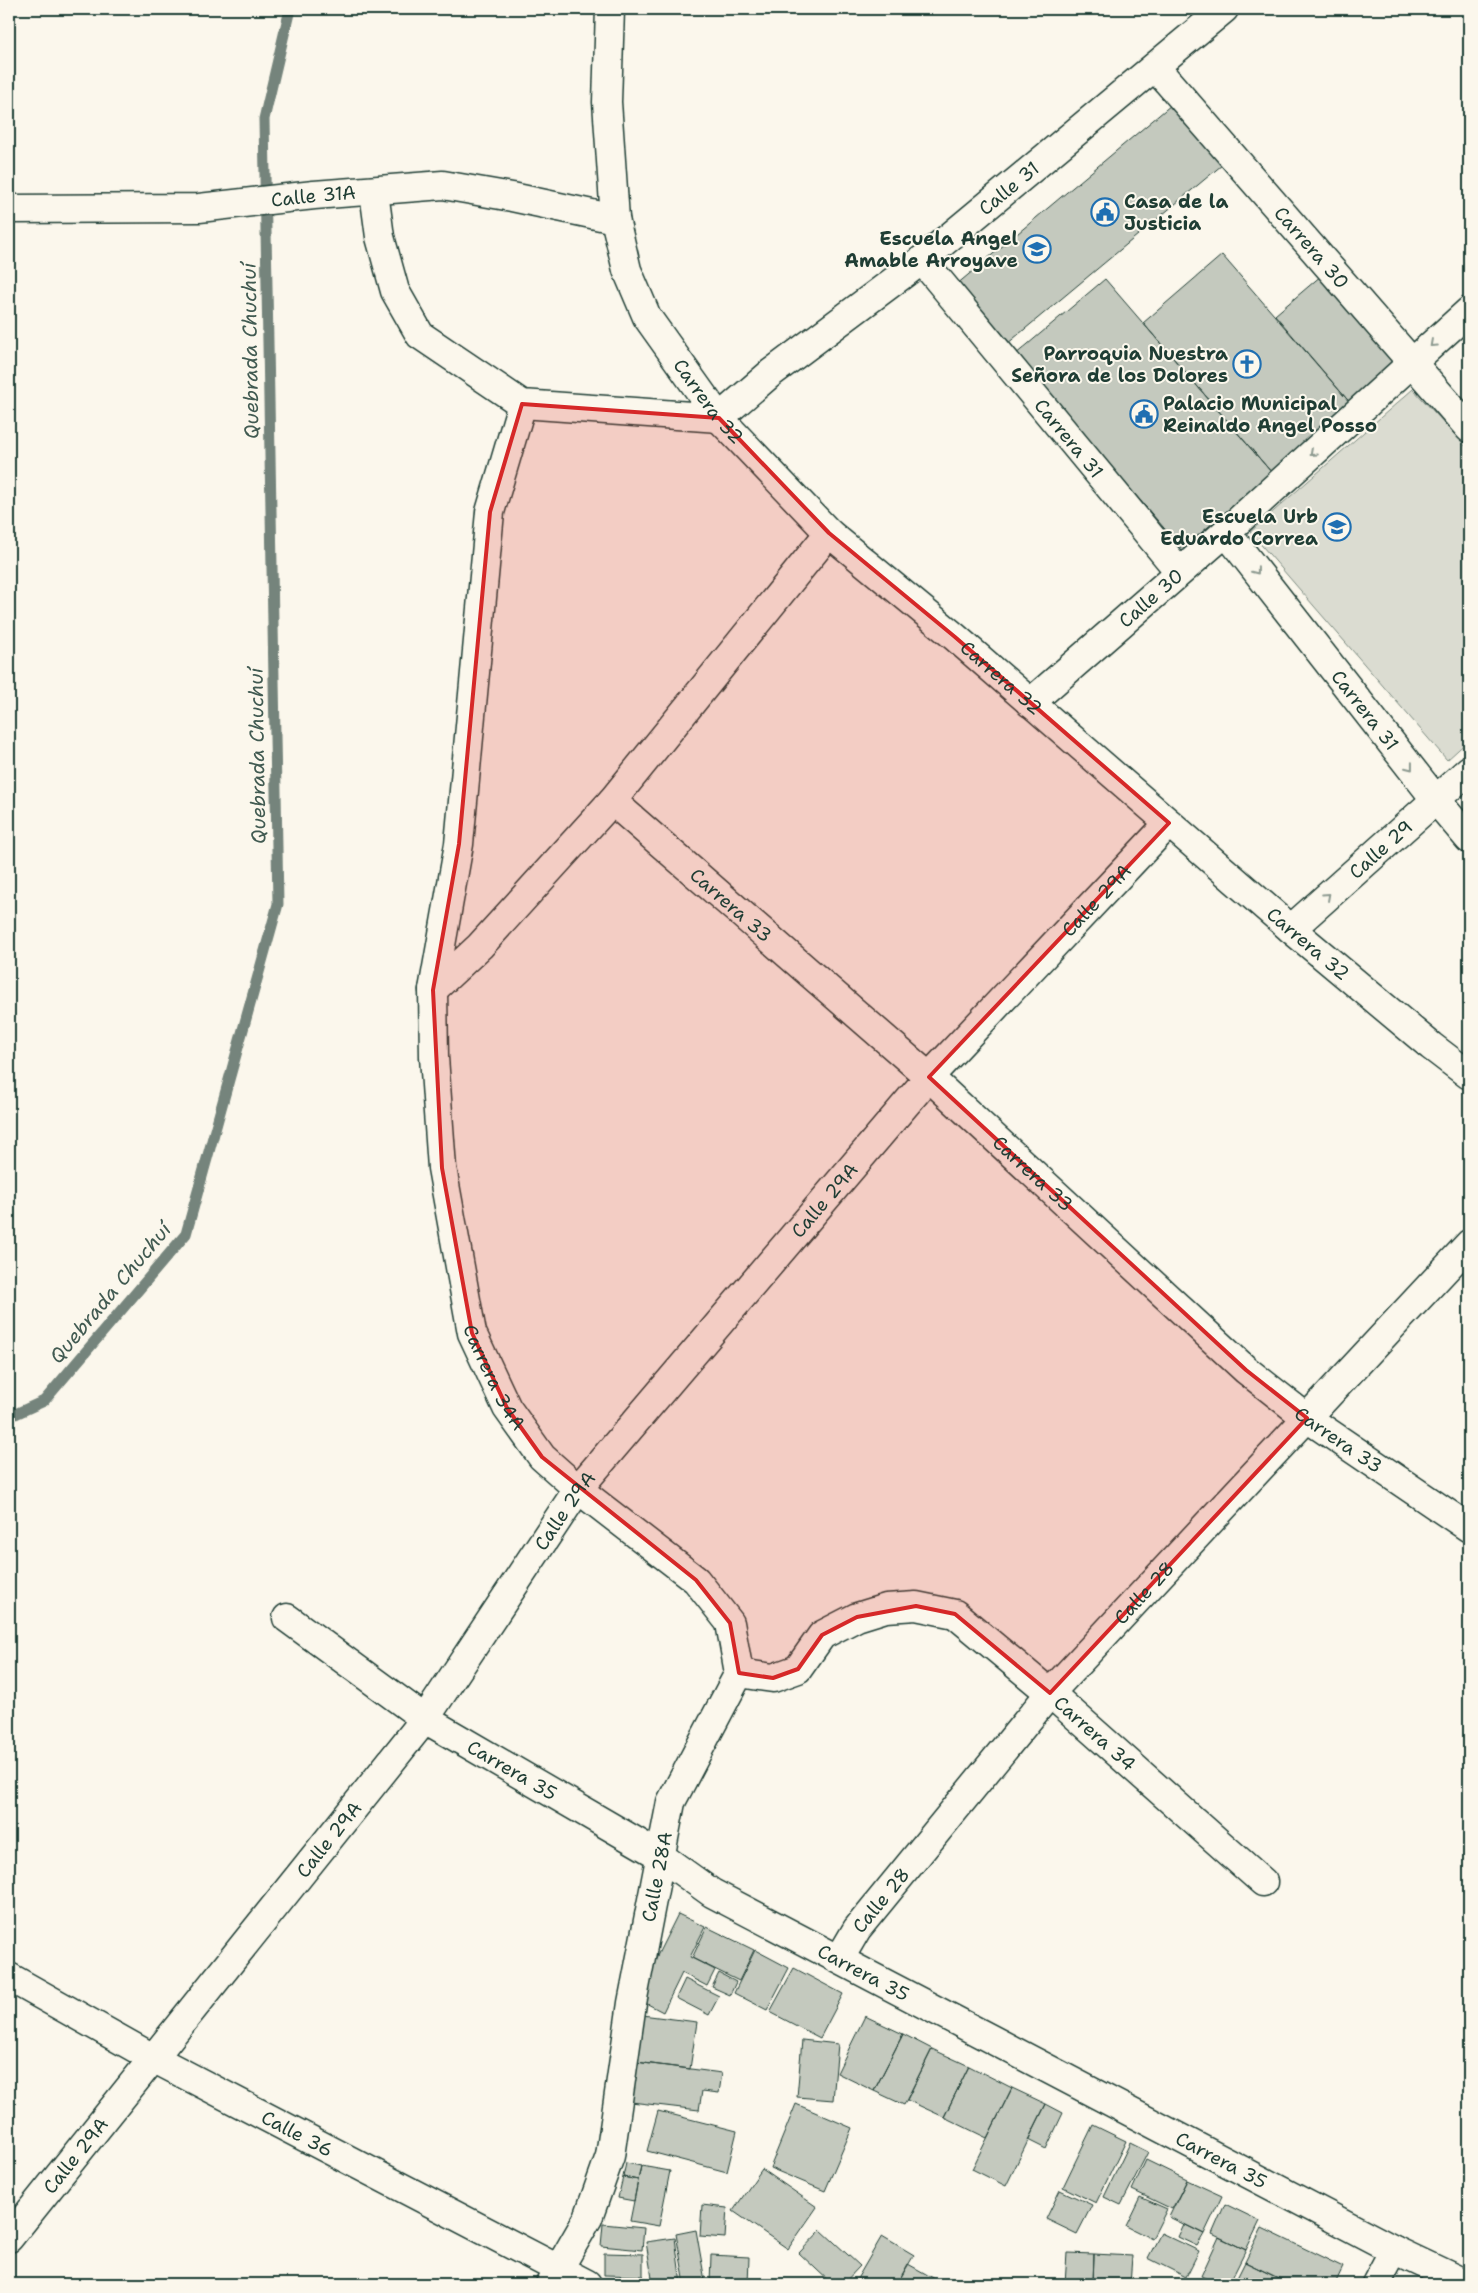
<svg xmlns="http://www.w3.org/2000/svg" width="1478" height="2293" viewBox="0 0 1478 2293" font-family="'Shantell Sans',sans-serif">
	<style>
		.green { fill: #dbdcd1; stroke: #7d8c82 }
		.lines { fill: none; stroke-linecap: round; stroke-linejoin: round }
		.stream { stroke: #74847b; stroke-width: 11 }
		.building { fill: #c4c9be; stroke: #1f3d34 }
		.street-casing { stroke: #1f3d34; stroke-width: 31 }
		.street { stroke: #fbf7ec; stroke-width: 28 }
		.oneway { stroke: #8d9a90 }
		.marked { fill: #d62828; fill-opacity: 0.2; stroke: #d62828; stroke-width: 4; stroke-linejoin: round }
		.labels { text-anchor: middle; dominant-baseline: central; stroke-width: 4; stroke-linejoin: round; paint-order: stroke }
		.street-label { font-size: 19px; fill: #1f3d34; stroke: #fbf7ec }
		.poi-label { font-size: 19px; font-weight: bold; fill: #1f3d34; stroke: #fbf7ec; text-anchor: end }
		.water-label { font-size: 20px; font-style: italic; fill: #425b52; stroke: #fbf7ec }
	</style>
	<rect width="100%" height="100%" fill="#fbf7ec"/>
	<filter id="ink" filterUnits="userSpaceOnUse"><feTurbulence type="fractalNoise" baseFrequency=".02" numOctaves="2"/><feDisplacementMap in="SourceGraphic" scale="10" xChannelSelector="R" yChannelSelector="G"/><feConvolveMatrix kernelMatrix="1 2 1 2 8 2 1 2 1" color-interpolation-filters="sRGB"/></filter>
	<g filter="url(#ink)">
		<path class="green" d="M1413,389l56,61v290l-22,20 -197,-228z"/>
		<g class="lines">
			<path class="stream" d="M9,1417l35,-16 142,-167 92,-330 -14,-785 26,-110"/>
		</g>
		<path class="building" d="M1171,105l51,60 -215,179 -51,-59z
			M1222,255l130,150 -80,68 -129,-150z
			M1322,275l77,90 -47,40 -77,-90z
			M1105,279l167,194 -90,76 -167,-194z
			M678,1914l27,13 -15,30 25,13 -8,16 -25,-13 -19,39 -27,-14z
			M707,1927l47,23 -15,31 -47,-23z
			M755,1950l34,18 -22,42 -33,-17z
			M794,1968l49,26 -23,44 -50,-26z
			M719,1973l17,9 -6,13 -18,-8z
			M685,1979l34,17 -10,19 -33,-17z
			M642,2015l55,7 -7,47 -54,-7z
			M865,2016l38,18 -29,57 -37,-18z
			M903,2034l29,15 -28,56 -30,-14z
			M802,2040l36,4 -5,56 -36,-3z
			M932,2049l37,17 -25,51 -37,-17z
			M636,2062l86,11 -3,20 -17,-2 -3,19 -68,-8z
			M969,2066l43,22 -25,50 -43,-21z
			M1012,2088l34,16 -40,82 -34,-17z
			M796,2104l56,24 -27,63 -55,-23z
			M1046,2104l17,9 -17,36 -18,-9z
			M658,2111l79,20 -10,41 -80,-21z
			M1093,2125l33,16 -30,62 -33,-16z
			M1130,2143l18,9 -27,53 -17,-8z
			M1146,2160l41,20 -15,29 -40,-19z
			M626,2163l15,3 -3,14 -15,-3z
			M641,2166l29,5 -11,55 -29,-5z
			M762,2169l55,38 -29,42 -55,-38z
			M623,2177l15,3 -4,21 -16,-3z
			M1187,2180l35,16 -18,38 -35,-17z
			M1060,2190l32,15 -15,29 -31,-15z
			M1140,2197l27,12 -15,30 -26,-13z
			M1225,2204l35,17 -14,29 -34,-16z
			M702,2205l25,3 -2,30 -25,-2z
			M603,2224l41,4 -2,22 -41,-4z
			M1184,2224l20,10 -7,12 -19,-9z
			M1262,2228l81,39 -8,17h-44l-46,-22z
			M696,2230l9,51 -20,3 -9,-50z
			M821,2230l39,36 -17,18h-11l-33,-31z
			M1161,2233l38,18 -13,26 -38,-19z
			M882,2236l32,19 -17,29h-43z
			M1219,2237l27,13 -17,34h-11l-17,-8z
			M675,2238l6,46h-28l-7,-42z
			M604,2253l39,1v22l-39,-1z
			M1067,2253l27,1 -1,30h8h-36z
			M1094,2254l38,2 -2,28h-37z
			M711,2255l38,2 -1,27h-38z
			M1245,2262l39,19 -2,3h-48z
			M908,2264l36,20h-47z
			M1043,2281l18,2v1h-18z"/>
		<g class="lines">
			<g class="street-casing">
				<g id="street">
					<path id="s1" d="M610,9l-3,93 8,117 12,51 20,47 72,101 110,115 126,104 336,292 140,117 38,29"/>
					<path id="s2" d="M1155,67l314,361"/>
					<path d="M374,192l6,45 15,54 25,44 102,69 197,14"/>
					<path id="s3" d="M9,209l190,-1 115,-13 129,-10 69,12 103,22"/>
					<path id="s4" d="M922,260l257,311"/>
					<path id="s5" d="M522,404l-32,108 -31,332 -26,146 1,67 8,111 30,165 35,75 35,49 36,32 118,91 34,43 9,50"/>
					<path id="s6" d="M719,418l52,-45 151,-113 302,-251"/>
					<path id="s7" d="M1226,532l210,268 33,39"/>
					<path id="s8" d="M1030,703l196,-171 243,-221"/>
					<path id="s9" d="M612,801l317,276 317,293 61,48 162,110"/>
					<path id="s10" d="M1291,929l178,-159"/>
					<path d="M433,990l47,-44 132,-145 217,-268"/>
					<path id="s11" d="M287,1618l138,101 234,136 53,38 682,357 72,34"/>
					<path id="s12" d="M739,1673l34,5 25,-9 24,-34 35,-18 29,-9 30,-2 39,8 95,79 213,189"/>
					<path id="s13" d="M840,1958l17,-29 193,-236 419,-449"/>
					<path id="s14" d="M9,1977l144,81 434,226"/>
					<path id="s15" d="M9,2238l416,-519 153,-230 351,-412 240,-254"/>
					<path id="s16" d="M550,2284l38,-66 22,-62 22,-153 39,-201 68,-129"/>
					<path d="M1376,2284l18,-34"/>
				</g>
			</g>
			<use href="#street" class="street"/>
		</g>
		<defs><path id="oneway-chevron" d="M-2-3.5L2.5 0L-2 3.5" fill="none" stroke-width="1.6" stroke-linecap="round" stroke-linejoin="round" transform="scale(1.25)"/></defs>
		<g class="oneway">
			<use href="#oneway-chevron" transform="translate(1433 344) rotate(138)"/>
			<use href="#oneway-chevron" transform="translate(1313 453) rotate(138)"/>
			<use href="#oneway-chevron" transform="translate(1256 571) rotate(52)"/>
			<use href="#oneway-chevron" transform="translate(1410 767) rotate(52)"/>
			<use href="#oneway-chevron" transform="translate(1327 896) rotate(-42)"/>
		</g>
	</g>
	<path class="marked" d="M522,404l197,14 110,115 126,104 214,186 -240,254 317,293 61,48 -257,275 -95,-79 -39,-8 -59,11 -35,18 -24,34 -25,9 -34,-5 -9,-50 -34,-43 -154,-123 -35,-49 -35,-75 -30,-165 -9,-178 26,-146 31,-332z"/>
	<defs>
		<g id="civic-ring" transform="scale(1.4375)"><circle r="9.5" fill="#fbf7ec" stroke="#1f6fb2" stroke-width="1.5"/><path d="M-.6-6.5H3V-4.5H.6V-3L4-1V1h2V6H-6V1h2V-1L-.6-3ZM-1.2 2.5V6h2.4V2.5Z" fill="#1f6fb2"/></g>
		<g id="school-ring" transform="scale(1.4375)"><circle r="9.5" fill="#fbf7ec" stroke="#1f6fb2" stroke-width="1.5"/><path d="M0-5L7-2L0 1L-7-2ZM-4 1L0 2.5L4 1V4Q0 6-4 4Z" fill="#1f6fb2"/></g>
		<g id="church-ring" transform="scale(1.4375)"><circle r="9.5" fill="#fbf7ec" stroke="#1f6fb2" stroke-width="1.5"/><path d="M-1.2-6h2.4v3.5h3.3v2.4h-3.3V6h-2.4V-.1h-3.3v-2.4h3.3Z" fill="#1f6fb2"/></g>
	</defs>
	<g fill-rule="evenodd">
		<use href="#civic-ring" x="1105" y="212"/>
		<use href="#school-ring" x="1037" y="249"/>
		<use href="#church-ring" x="1247" y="364"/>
		<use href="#civic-ring" x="1144" y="414"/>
		<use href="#school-ring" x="1337" y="527"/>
	</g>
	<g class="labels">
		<g class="street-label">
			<text stroke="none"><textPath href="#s6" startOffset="370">Calle 31</textPath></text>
			<text stroke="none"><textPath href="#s3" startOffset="305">Calle 31A</textPath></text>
			<text stroke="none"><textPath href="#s2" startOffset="239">Carrera 30</textPath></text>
			<text stroke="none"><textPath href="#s1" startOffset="418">Carrera 32</textPath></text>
			<text stroke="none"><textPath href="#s4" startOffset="231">Carrera 31</textPath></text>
			<text stroke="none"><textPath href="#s8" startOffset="160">Calle 30</textPath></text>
			<text stroke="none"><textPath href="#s1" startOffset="822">Carrera 32</textPath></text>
			<text stroke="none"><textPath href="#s7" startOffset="226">Carrera 31</textPath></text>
			<text stroke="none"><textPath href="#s10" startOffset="120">Calle 29</textPath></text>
			<text stroke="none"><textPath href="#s15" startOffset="1726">Calle 29A</textPath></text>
			<text stroke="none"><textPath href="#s9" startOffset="158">Carrera 33</textPath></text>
			<text stroke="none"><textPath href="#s1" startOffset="1228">Carrera 32</textPath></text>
			<text stroke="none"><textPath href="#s9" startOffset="562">Carrera 33</textPath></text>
			<text stroke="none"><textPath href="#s15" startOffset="1321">Calle 29A</textPath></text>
			<text stroke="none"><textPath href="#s5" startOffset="990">Carrera 34A</textPath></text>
			<text stroke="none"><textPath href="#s9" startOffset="968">Carrera 33</textPath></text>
			<text stroke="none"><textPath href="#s15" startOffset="916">Calle 29A</textPath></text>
			<text stroke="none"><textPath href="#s13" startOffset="476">Calle 28</textPath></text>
			<text stroke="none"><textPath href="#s12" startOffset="426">Carrera 34</textPath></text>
			<text stroke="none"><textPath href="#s11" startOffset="272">Carrera 35</textPath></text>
			<text stroke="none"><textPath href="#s15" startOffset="511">Calle 29A</textPath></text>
			<text stroke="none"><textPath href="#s16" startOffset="425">Calle 28A</textPath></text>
			<text stroke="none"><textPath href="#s13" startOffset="71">Calle 28</textPath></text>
			<text stroke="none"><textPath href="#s11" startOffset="678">Carrera 35</textPath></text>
			<text stroke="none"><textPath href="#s14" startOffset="328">Calle 36</textPath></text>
			<text stroke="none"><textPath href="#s15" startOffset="106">Calle 29A</textPath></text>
			<text stroke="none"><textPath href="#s11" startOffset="1082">Carrera 35</textPath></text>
		</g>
		<g class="poi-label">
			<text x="1124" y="201" text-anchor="start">Casa de la<tspan x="1124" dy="22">Justicia</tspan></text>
			<text x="1018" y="238">Escuela Angel<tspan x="1018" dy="22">Amable Arroyave</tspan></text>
			<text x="1228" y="353">Parroquia Nuestra<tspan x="1228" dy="22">Señora de los Dolores</tspan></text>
			<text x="1163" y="403" text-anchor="start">Palacio Municipal<tspan x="1163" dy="22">Reinaldo Angel Posso</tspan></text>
			<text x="1318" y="516">Escuela Urb<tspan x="1318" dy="22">Eduardo Correa</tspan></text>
		</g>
		<g class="water-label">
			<text transform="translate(250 351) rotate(-91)">Quebrada Chuchuí</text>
			<text transform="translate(257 756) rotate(-91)">Quebrada Chuchuí</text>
			<text transform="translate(110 1293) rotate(-50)">Quebrada Chuchuí</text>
		</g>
	</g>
	<rect width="1478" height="2293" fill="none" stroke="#fbf7ec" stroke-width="30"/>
	<rect x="15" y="15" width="1448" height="2263" fill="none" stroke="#1f3d34" stroke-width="2" filter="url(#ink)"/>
</svg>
